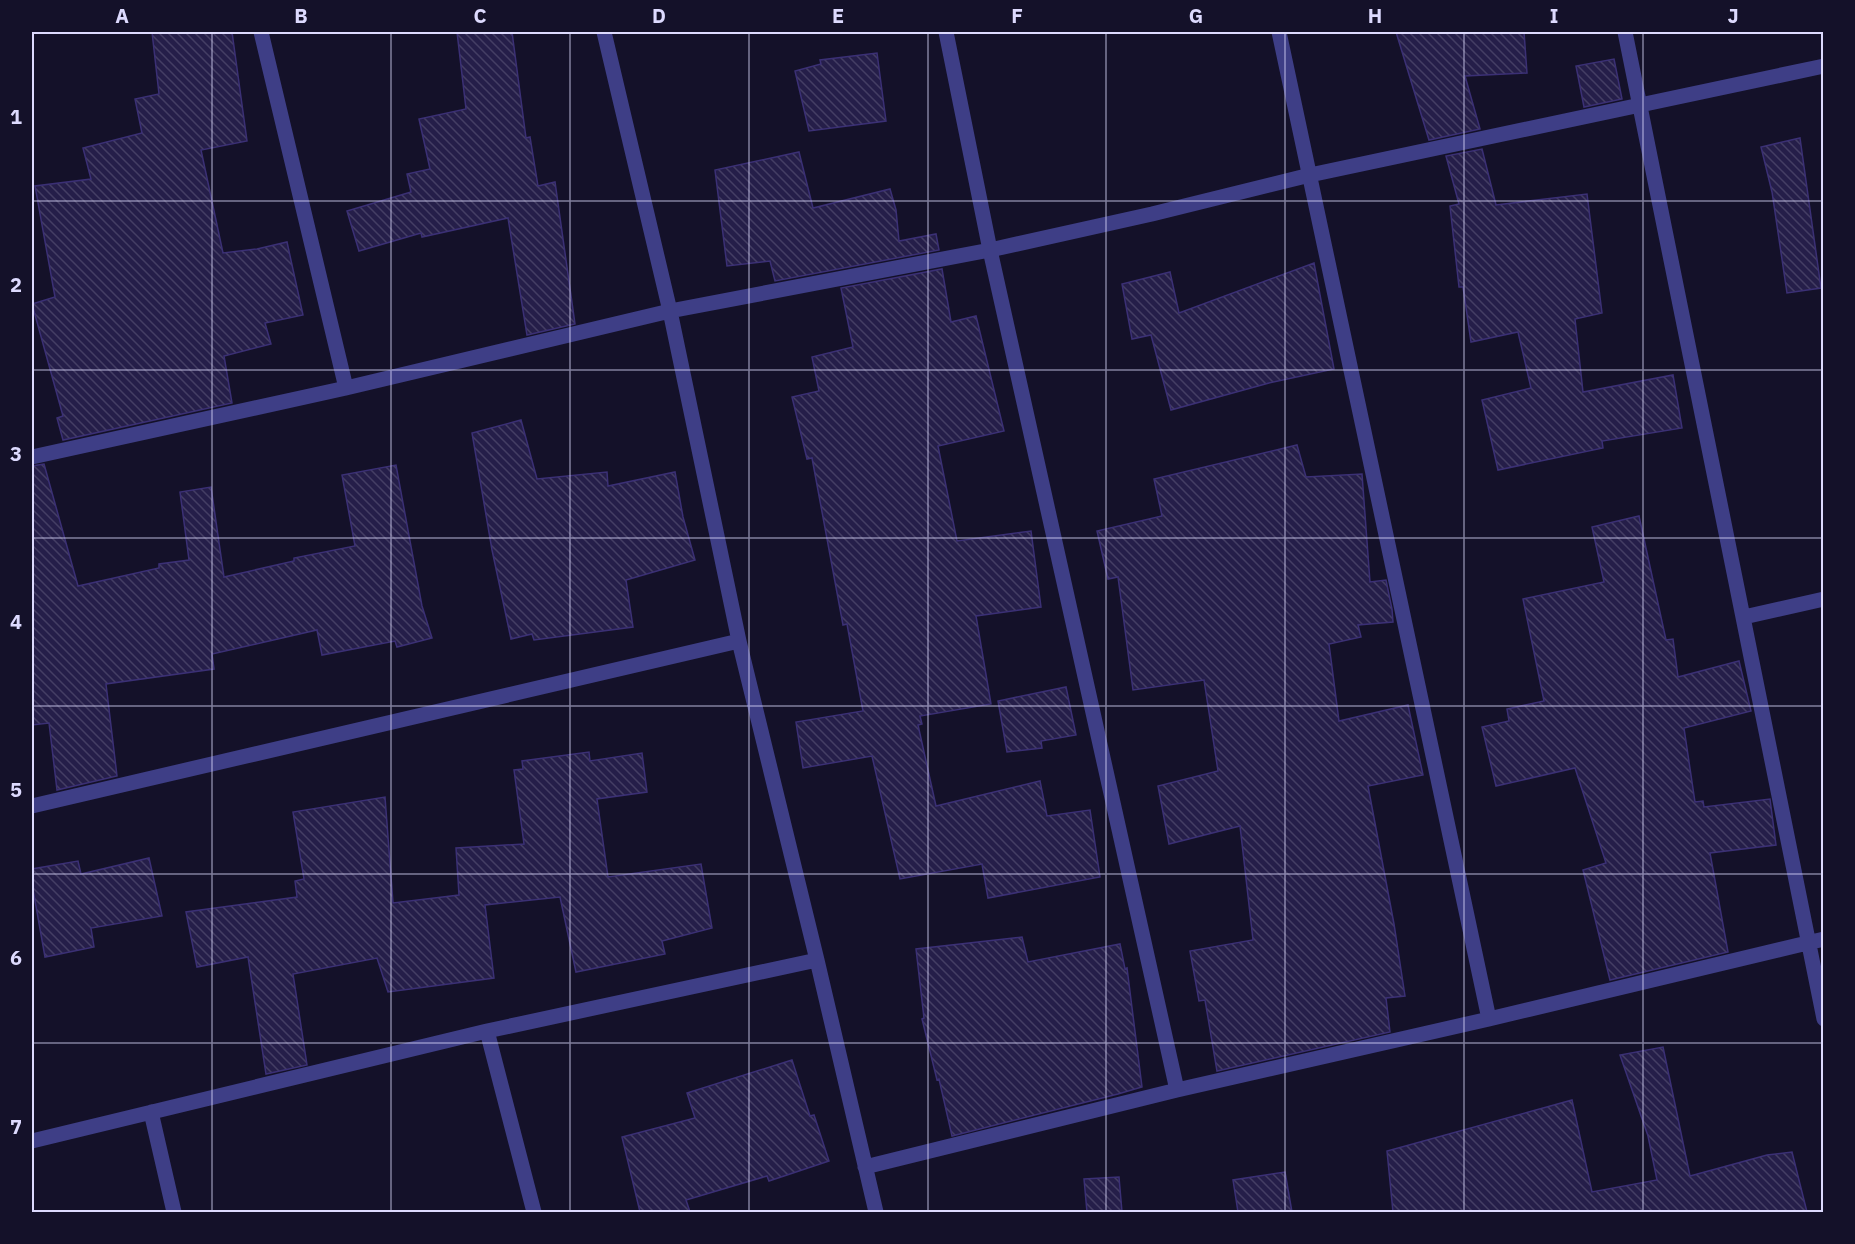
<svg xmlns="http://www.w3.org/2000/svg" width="1855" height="1244" viewBox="0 0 1855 1244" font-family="'IBM Plex Sans',sans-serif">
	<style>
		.building { fill: url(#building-back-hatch); stroke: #3b3075; stroke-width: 1.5 }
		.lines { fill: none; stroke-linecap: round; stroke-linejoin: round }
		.street { stroke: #3e3e86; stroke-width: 15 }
		.grid { fill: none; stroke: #dddafe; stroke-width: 1.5; stroke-opacity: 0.55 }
		.neatline { fill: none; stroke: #dddafe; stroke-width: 2 }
		.grid-label { font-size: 20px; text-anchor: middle; font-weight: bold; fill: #dddafe }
	</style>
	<defs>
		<pattern id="building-back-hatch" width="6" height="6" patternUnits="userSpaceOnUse" patternTransform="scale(1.5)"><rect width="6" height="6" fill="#251e49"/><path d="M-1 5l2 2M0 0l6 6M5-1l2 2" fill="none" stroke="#443e64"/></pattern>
	</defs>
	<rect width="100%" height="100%" fill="#141129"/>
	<path class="building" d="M152,32h80l15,109 -46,9 22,103 34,-4 30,-7 16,73 -38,8 6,21 -47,12 8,47 -169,37 -6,-22 6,-2 -31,-112 23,-7 -20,-111 56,-7 -8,-31 59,-15 -7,-34 24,-5z
		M457,32h55l14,106 4,-1 8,49 17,-4 20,142 -48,11 -19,-117 -86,19 -1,-4 -62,18 -12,-40 64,-19 -4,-18 23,-5 -11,-50 47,-10z
		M1396,32h128l3,41 -62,3 15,53 -51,11z
		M877,53l9,68 -77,10 -14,-60 26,-7 -1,-4z
		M1614,59l8,40 -38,8 -8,-41z
		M1800,138l21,150 -34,5 -15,-101 -11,-45z
		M1482,149l14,56 91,-11 15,119 -27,6 8,73 90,-17 9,53 -80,13 1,7 -105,22 -16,-70 49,-12 -13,-56 -47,10 -8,-55h-4l-9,-81 9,-2 -13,-48z
		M799,152l14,56 77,-19 6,21 3,31 37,-7 3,16 -164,31 -5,-20 -43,5 -12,-96z
		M1314,263l20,106 -65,14 -98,27 -20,-75 -19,4 -10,-55 48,-12 9,41z
		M942,269l9,53 25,-6 28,115 -66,15 19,95 74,-10 10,76 -65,9 15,88 -71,12 2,8 -4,1 18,81 104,-25 7,35 43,-6 10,67 -112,21 -6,-34 -82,15 -28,-123 -69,12 -7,-46 67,-11 -16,-87 -4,1 -31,-167 -5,1 -15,-62 27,-6 -7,-34 41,-10 -12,-59z
		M521,420l16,59 70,-7 1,14 67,-14 8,45 12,43 -69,20 7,47 -99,13 -2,-6 -21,5 -19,-89 -20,-117z
		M1297,445l9,32 56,-3 8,108 16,-2 6,29 1,13 -35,3 3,12 -32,7 10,77 69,-16 15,70 -55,11 26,138 11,72 -19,2 4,34 -173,39 -12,-71 -6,1 -9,-50 63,-11 -13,-114 -71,18 -11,-58 60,-15 -14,-91 -71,10 -15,-113 -10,2 -11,-48 65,-15 -8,-37z
		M44,464l34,122 81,-18v-4l30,-4 -9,-68 31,-5 13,90 70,-16v-3l61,-12 -13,-71 54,-10 26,141 10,32 -35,9 -2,-6 -73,14 -5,-25 -105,24 2,15 -108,15 11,92 -60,14 -8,-67 -17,2v-259z
		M1639,516l27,124 7,-1 5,38 61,-16 12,50 -67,17 11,74 8,-1 1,6 66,-8 6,46 -66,8 18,99 -118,28 -27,-110 23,-7 -31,-95 -79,18 -14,-59 27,-6 -2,-12 37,-8 -21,-102 81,-17 -12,-55z
		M1066,687l10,48 -35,6 1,7 -35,4 -9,-51z
		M589,752l1,9 52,-8 5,39 -50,7 11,78 93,-13 11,64 -50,13 3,13 -89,18 -16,-75 -75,8 9,73 -106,14 -11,-34 -84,16 14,91 -41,9 -18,-117 -51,10 -11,-55 111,-15 -2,-16 9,-2 -11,-67 92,-15 8,106 66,-8 -3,-47 68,-4 -10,-74 9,-1 -1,-8z
		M149,858l13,58 -71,12 3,19 -49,10 -13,-73v-15l46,-8 3,13z
		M1022,937l6,25 92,-18 5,25 2,-1 15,119 -24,7 -166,42 -13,-57 -2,1 -15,-61 2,-1 -8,-69z
		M1663,1047l27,129 77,-21 25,-3 15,60h-414l-6,-61 185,-51 20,92 65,-12 -9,-44 -28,-81z
		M792,1060l18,56 4,-1 15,46 -60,20 -2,-5 -81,24 4,12h-50l-18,-75 73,-19 -8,-25z
		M1285,1172l7,40h-54l-5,-32z
		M1119,1177l3,35h-35l-3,-33z"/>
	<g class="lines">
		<path class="street" d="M261,32l85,356
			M604,32l66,279 69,330 78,319 59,252
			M946,32l44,218 187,840
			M1279,32l210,987
			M1625,32l199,987
			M32,457l314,-69 324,-77 320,-61 162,-36 158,-39 514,-109
			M1744,617l80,-18
			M32,806l707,-165
			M487,1031l47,181
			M151,1112l23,100
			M32,1141l455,-110 330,-71
			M865,1167l312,-77 312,-71 335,-80"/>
	</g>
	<path class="grid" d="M212,32v1180M391,32v1180M570,32v1180M749,32v1180M928,32v1180M1106,32v1180M1285,32v1180M1464,32v1180M1643,32v1180M32,201h1792M32,370h1792M32,538h1792M32,706h1792M32,874h1792M32,1043h1792"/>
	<rect width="1855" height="1244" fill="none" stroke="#141129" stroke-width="66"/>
	<rect x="33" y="33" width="1789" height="1178" class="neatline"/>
	<g class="grid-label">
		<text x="122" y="23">A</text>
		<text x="301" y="23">B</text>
		<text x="480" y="23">C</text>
		<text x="659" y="23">D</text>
		<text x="838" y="23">E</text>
		<text x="1017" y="23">F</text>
		<text x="1196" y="23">G</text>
		<text x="1375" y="23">H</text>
		<text x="1554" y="23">I</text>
		<text x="1733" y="23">J</text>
		<text x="16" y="124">1</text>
		<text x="16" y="292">2</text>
		<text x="16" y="461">3</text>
		<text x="16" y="629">4</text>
		<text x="16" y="797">5</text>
		<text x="16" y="965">6</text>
		<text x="16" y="1134">7</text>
	</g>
</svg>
